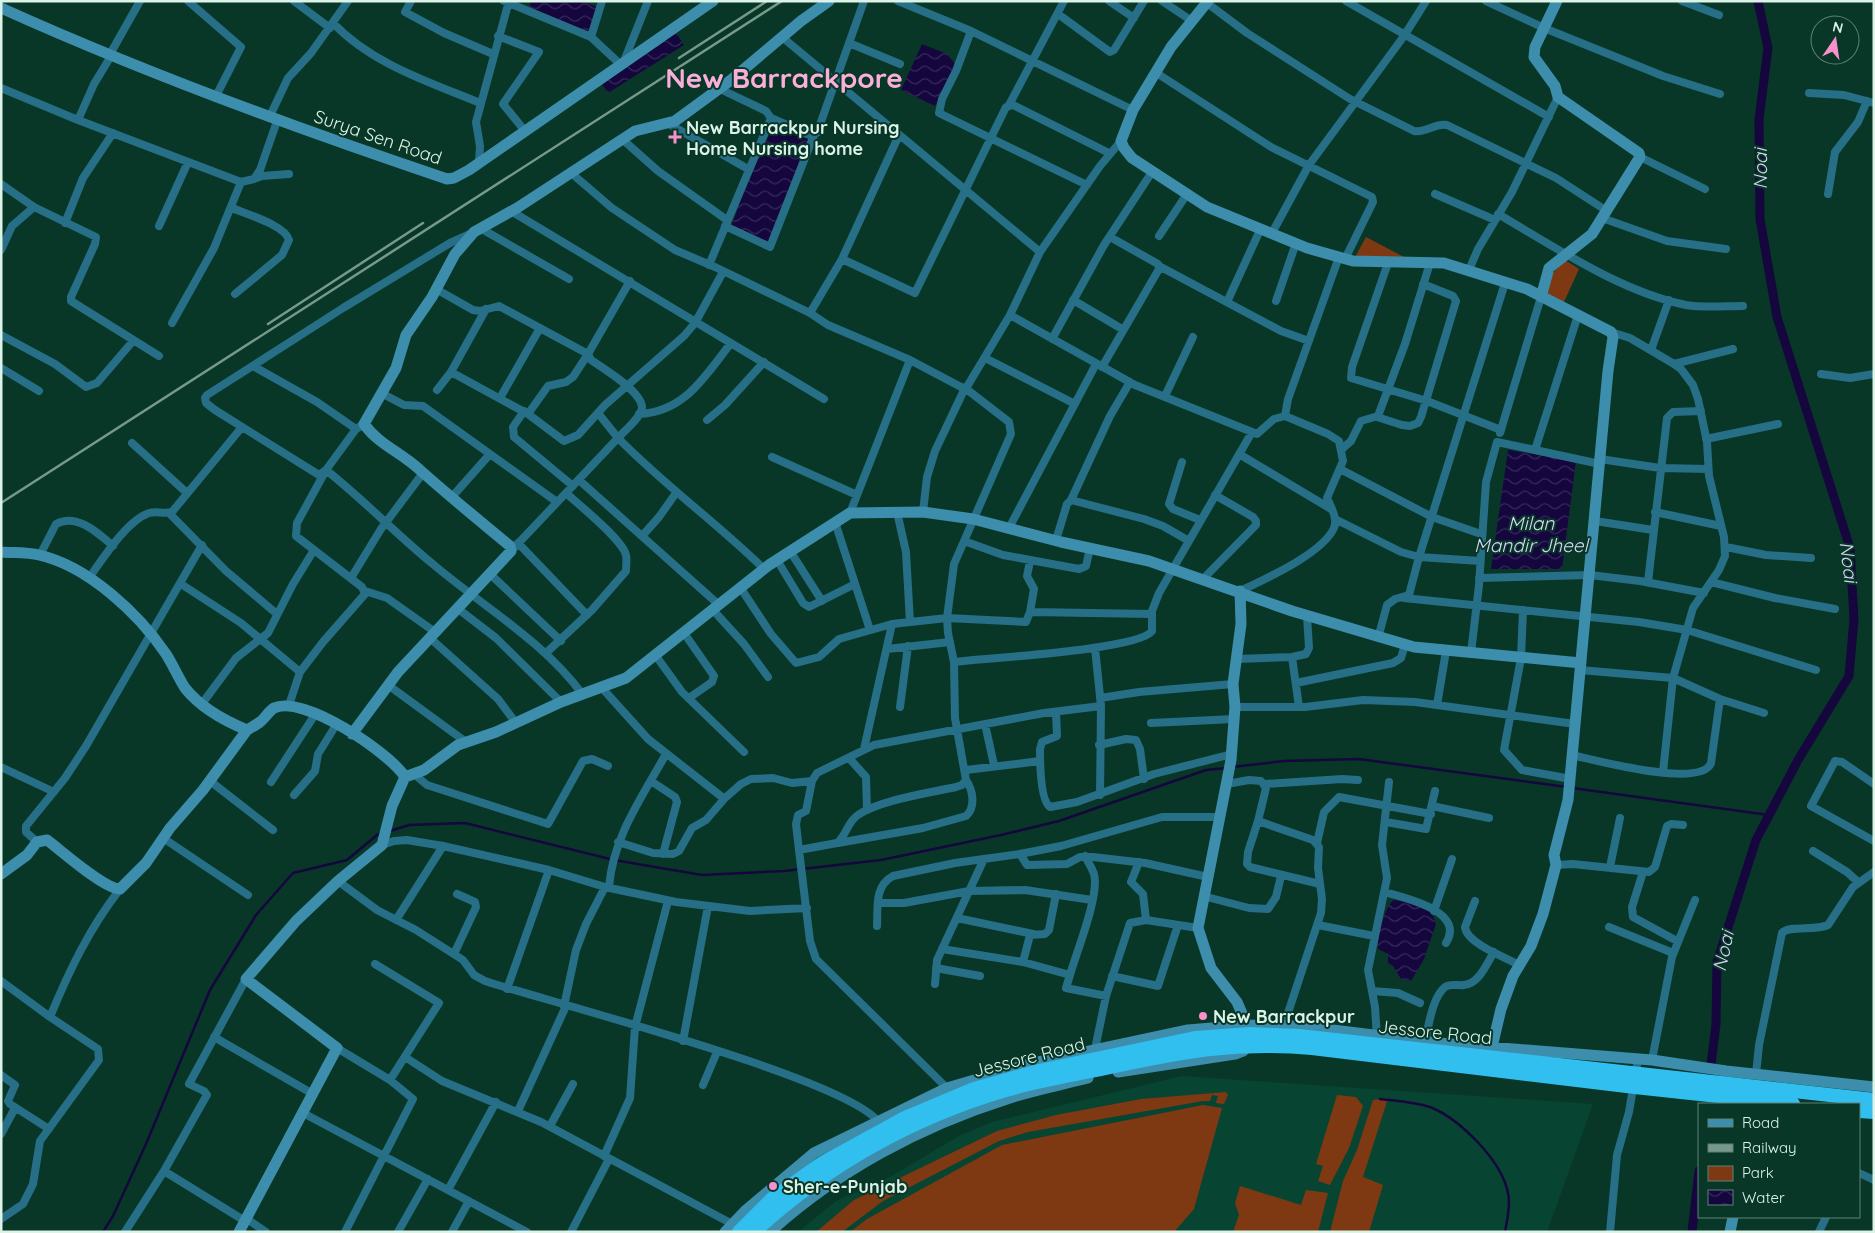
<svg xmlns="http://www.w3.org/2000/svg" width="1875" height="1233" viewBox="0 0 1875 1233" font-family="Quicksand,sans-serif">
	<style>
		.built { fill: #084432 }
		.green { fill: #7e3913 }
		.water { fill: url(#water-waves) }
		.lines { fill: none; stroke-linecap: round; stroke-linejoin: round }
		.stream { stroke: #15063e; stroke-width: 2.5 }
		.canal { stroke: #15063e; stroke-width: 9 }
		.street { stroke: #276e87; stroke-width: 8 }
		.secondary { stroke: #3d8eac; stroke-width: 11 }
		.highway { stroke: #31bfef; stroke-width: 14 }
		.rail { stroke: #77998c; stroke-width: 2.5 }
		.poi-dot { fill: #f890cb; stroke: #083728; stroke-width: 2 }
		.labels { text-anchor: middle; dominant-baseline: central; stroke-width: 4; stroke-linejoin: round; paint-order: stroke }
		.poi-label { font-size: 18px; font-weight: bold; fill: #dcf3e8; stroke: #083728; text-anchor: start }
		.street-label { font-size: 18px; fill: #dcf3e8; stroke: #083728 }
		.water-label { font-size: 19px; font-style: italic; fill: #d7d7f3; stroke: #083728 }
		.town-label { font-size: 28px; font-weight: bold; fill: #f9afd7; stroke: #083728 }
	</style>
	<defs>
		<pattern id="water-waves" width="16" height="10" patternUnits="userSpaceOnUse" patternTransform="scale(1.25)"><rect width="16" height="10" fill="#15063e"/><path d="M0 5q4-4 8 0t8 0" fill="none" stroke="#362b5a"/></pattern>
	</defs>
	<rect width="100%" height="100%" fill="#083728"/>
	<path class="built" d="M1182,1076l411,28 -46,128h-749l38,-31 54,-24 69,-41 33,-14z"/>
	<path class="green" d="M1366,237l38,20 -50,2z
		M1565,260l14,9 -15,33 -18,-9 4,-17z
		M1226,1092l2,3 -4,9 -8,-1 2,-7 -6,-1 -2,6h-7l-175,31 -29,9 -116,60 -41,31h-26l38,-32 143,-69 59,-16 85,-16z
		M1337,1095l19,2 7,9 -14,42 -19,37 -12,-4 5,-15 -7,-2z
		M1388,1098l-25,79 20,8 -14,47h-39l13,-51 14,-31 16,-50z
		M1203,1105l19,3 -28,101 -20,23h-324l17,-13 135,-74z
		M1240,1186l61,19 5,-15 22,3 -10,39h-85l6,-17 -4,-12z"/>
	<path class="water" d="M531,1h51l15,6 -9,25 -59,-25z
		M676,33l8,12 -76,48 -6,-9z
		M922,44l25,10 9,11 -21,41 -34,-16z
		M773,127l36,13 -40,104 -38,-17 18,-50z
		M1508,450l68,11 -14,108h-71z
		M1394,900c16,2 39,6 42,24l-12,35 -13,22 -10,-2 -8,-13 -5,-3v-9l-10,-5c-1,-11 7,-44 16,-49z"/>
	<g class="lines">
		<path class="stream" d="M1232,767l52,-6 75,-2 208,28
			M1572,788l197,27
			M390,831l19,-6 56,-2 149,37 88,15 82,-4 97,-11 120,-25 58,-14 147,-51 21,-2
			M1380,1099c17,2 34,3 50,8 30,12 72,54 78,86 3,12 -1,27 -3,39
			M103,1232l10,-16 33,-72 64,-154 46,-75 37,-42 54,-13 30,-25 5,-2"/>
		<path class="canal" d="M1710,1073l6,-49 1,-62 39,-122 42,-80 51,-84 5,-57 -4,-71 -73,-231 -17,-98 -1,-100 9,-71 -10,-47
			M1692,1232l7,-61"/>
		<path class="street" d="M188,1l53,46 -26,51
			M294,1l36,27
			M411,1l-6,11 39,21 49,21
			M504,1l87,36
			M602,1l-11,36 29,27
			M898,1l73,30 162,79
			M1109,1l25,17
			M1162,1l30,20
			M1346,1l203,116
			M1486,1l58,27 119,48 57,18
			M1682,1l37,14
			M1207,3l40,30 103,66 64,32c13,2 20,-8 33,-6l109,53 51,33
			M1058,14l52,38 4,-2 30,-49
			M333,23c39,41 96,59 147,80
			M971,31l-15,40 -14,28 -3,14 148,72
			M498,36l41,16 -36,52 22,27
			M782,37l258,215 -30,63
			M849,43l51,21
			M109,56l31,-55
			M624,61l24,-60
			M1155,72l116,75 101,50 1,5 -28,57
			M1,88l77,32 16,-36 17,-28
			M1809,93l35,2 30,8
			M1009,105l55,-104
			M269,118l19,-40 23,-25 37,-52
			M771,118l39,17 7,-2 47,-132
			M78,120l163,62 -27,66 -42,75
			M669,124l79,45
			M899,135l-57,124 73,34 91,-186 7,-2 96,48
			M622,139l36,32 69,49
			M1640,157l65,32
			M479,162l1,-16 -4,-24 33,-121
			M570,172l42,36 63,42 40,17 95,46 18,12 82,35 51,27 4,1 3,-3 42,-70 125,70 122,49 17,-15 11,-3 43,18 11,7 4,20 -16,37c4,9 11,21 7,30 -12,26 -69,51 -94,63
			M254,179l8,-3 27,-2
			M241,182l13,-3 6,-9 17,-49
			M1,184l33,23 -22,19 -11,24
			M1435,194l60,26
			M1828,194l7,-42 23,-30 9,-21
			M34,207l62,30 -1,7 -24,53v4l88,55
			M232,208c14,6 53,17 57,32l-7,15 -47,39
			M511,211l313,188
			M1498,214c57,33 123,78 188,91 18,3 39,1 57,1
			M1602,218l65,23 59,8
			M65,223l18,-45 30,-45
			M159,226l29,-64
			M725,226l45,21 44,-112
			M480,228l89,51
			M1272,233l37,-68 95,-129 22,-35
			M1159,236l28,-42
			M1040,252l60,-86 21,-25
			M1388,263l-36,104 -1,11 76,23 74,29
			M709,265l62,-147 -5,-7 -46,-22
			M1159,266l122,65 28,10
			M1469,270l9,-21 34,-57 46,-95
			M630,281l-42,73 3,6c12,8 50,31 51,47 0,10 -18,24 -24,31 46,47 99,85 146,131
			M436,289l37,21 7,1 19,-5 89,48 -15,23 -7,5 -18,4 -20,28
			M1073,300l49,29
			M1276,301l20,-58
			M1227,302l34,-74
			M810,313l32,-54
			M1,335l54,29 31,23 11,-4 36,-42
			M1052,339l52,-94 48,-73
			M1651,350l18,-50
			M985,358l90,46
			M1674,364l59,-15
			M253,366l64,36 39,27
			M1102,367l57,-98 -1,-5 -48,-27
			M1,368l38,23
			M451,372l77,42 36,27 14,-6 27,-30 79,-69 11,-13 28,-51
			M1821,374l29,4 24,-4
			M437,390l14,-18 35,-63
			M383,394l21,11 19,1 134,96
			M1165,396l28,-59
			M500,398l40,-70
			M524,411l-11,16 1,10 59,49
			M639,414c46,-2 66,-38 92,-71
			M1285,416l3,-17 51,-142
			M1377,417l25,8 8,1 8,-3 3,-6 35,-116 -3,-5 -30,-12
			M707,420l18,-15 39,-43
			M364,424l-8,5 -30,41 -7,5 -104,-65 -9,-7 -1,-5 2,-3 136,-87 107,-65 20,-9
			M1500,433l41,-136
			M1706,439l72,-15
			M132,443l55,50
			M1342,449l9,-8 10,-20 17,-5 27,-72 25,-81
			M1535,450l65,14
			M1239,454l92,55
			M772,457l85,38
			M1600,459l60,9 48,1
			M1182,462l-13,42 4,5 27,11
			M1340,469l92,48 49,17
			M579,480l139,124
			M451,498l39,-44
			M1071,500l39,-84 20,-34
			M897,512l9,40 4,70
			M1655,512l66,14
			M169,513l57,58 51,43
			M850,513l60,-153
			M1335,519l66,33 18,5 61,4
			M1595,521l58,9
			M835,522l35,108
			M1009,528l87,-164
			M643,535l16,-18 17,-24
			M1056,540l11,-36 4,-4 73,19 19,7 26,15
			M964,541l39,14 76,14 7,-3 4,-18
			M518,543l69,72
			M1726,547l40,8 45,3
			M511,551l107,-113 -20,-25
			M790,551l32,50
			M40,555l16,-31c21,-11 42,9 57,22
			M777,560l26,43 6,4 46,-23
			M490,574l71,67
			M89,578c13,-18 37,-57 60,-65 7,-2 15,1 23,-1l70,-85
			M351,578l30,-49 42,-56
			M1479,578l111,-3 50,6 64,12
			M1202,580l54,-55v-4l-3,-4 -38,-22
			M1648,582l19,-164 6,-6 28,-1
			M1711,582l64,16 60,11
			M181,584l60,39 59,49
			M740,587l31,47 25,29 23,-6 20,-18 53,-15 55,-6 79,4 4,-10 4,-23 -7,-13 3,-15
			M365,591l22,7 48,34
			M1404,598l235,24 48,8 129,40
			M457,608l39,30 65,64
			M712,609l32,35 24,33
			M1523,610l-2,48 -17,92 18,20 49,9
			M1030,612l122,2
			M684,633l30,43 -2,6 -23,16
			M430,638l68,61 18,24
			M1378,638l9,-33 8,-6 14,-4 10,-38 86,-274
			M1095,648l6,58 -1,89
			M887,649l63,-7
			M546,653l46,-43 34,-39c0,-5 1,-11 0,-16 -4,-16 -47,-50 -60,-62
			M1471,653l8,-68 7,-103 11,-40 38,8 43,-135
			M656,656l26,36 62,60
			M1292,657l7,50
			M1237,659l55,-2 14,-3 3,-6 -2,-32
			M954,662c31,-4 185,-12 198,-31v-20l7,-18 93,-161
			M1580,670l93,8 20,-70 26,-38 6,-14 -1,-19 -15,-61 -2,-34 -9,-43 -5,-14 -12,-16 -7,-5 -44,-26 -19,-6
			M1296,683l97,-20 8,-5 4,-13
			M388,685l78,57
			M602,688l46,51 74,58 3,1 16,-14 10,-5 22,-1 19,5 20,-2
			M1100,698l39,-6 94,-8
			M201,705l35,-47 32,-25 25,-49 21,-34
			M289,705l11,-33 23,-30 42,-48 -3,-7 -66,-51 1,-13 29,-53c38,30 71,65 108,95 51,43 109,76 149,130
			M1437,705l9,-54
			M900,707l8,-61
			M1235,707h70l58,-7 52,2 160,22
			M1056,712l1,24 -15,6 -2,7c0,12 0,51 10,58l27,-5 77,-28 78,-20
			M1151,723l83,-4
			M985,724l9,41
			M1099,745l27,-6 10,1 4,9 4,30
			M864,749l28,-125
			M1572,755c23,5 129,34 139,8l9,-64
			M849,758l17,19 1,33
			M1,767l53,25
			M966,770l74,-9
			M1663,772l10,-94 47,21 44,14
			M414,774l13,11 121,39 35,-63 9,-2 16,7
			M210,781l63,49
			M651,781l24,16 2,5 -14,52
			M271,782l45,-69
			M1227,784l22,-4 12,1 5,7 -8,33 55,19 6,7 -1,21 4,31 -1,14 -38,115
			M1265,784l77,-5 16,1
			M1874,784l-32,-22 -7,-1 -24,45 63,35
			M294,795l21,-24 3,-17 18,-29
			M1432,806l57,12
			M1258,821l-10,31 -1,12 3,3 70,17
			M1386,822l40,7 9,-38
			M163,838l85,57
			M37,842l-11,-10v-6l39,-48 21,-32 116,-201
			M618,842l35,11 20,1 6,-3 13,-23 14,-8 19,-22
			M838,843l85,-15 43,-12c10,-9 7,-26 0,-36
			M1317,843l7,-31 15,-15 92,17
			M382,845l12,-4 13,-1 36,6 106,24 56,17 71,15 74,9 57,-3
			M799,850l38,-7c10,-8 10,-21 21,-28 22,-15 71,-22 98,-28l6,-2 4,-5 -11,-62 -1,-56 -6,-29 -1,-15 7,-54 57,-130 -2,-12 -44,-34 -30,63 -8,26 -4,35
			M1813,851l34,21 11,10
			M1020,854l7,11 40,-1 13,-7h13l52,6 63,14
			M1139,862l-8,20 12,12 3,26
			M1556,865l17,-1 76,8 6,-5 12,-41 4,-2 12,1
			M1610,867l10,-49
			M1643,872l-11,35 1,10 44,24
			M338,881l39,29 39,20 47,30 11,15 11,6c64,21 369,99 395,143
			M609,887c4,-50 33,-90 57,-133
			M1384,892c21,6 82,19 62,51
			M1203,896l46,12 19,1 8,-12 5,-21
			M1475,901l-10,26c1,16 41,31 55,38
			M878,903h26l65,-12 56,-1 67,10
			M1434,911l18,-52
			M957,918l76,16
			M396,920l47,-74
			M1318,925l56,11
			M877,926c1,-18 -3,-40 16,-50l62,-13 65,-9 41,-8 101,-29h59
			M1609,927l64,26
			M942,949l81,13 47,13 -4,13 40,8 24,-73 16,-3 52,8
			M454,954l22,-47 -1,-5 -18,-8
			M1023,962l7,-27 15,-1 4,-4 7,-36
			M375,964l64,39 -49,77
			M936,968l44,8
			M1070,975c6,-22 30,-80 24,-101 -2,-6 -6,-12 -9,-18
			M1112,976l46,10 20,-61
			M1,981l49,36 48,32 1,11 -59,81 -7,43 -10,20 -22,15
			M935,984l2,-24 47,-101
			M507,989l42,-119
			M1372,991l26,2 22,10
			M564,1006l12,-56 10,-26 19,-37
			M50,1017c19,-46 39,-88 70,-128
			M214,1037l99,57
			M1377,1038l-2,-31 -7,-37 19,-92 -5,-33 7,-63
			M683,1041l25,-135
			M1425,1041c4,-16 7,-43 20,-54 6,-4 13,-1 19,-2 15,-1 23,-22 30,-33
			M337,1048l53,32 23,19 -68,133
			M1095,1049l11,-53
			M405,1057l37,24 99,41 195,104
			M1652,1060l20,-103 23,-57
			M1756,1074l3,-29 23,-112c7,-8 33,-2 46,-8l25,-38 21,-15
			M1,1075l14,10 -7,16 2,3 39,25
			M703,1085l14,-33
			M949,1090l-133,-131 -6,-18 -11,-91 -3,-26 2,-9 8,-4 6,-30 5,-8 57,-28 170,-32 57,-7
			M518,1111l48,-105
			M303,1113l224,119
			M550,1126l23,-42
			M1,1134l14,-26
			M604,1156l26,-58 5,-71 33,-126
			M164,1171l81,50
			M1859,1173l15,7
			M448,1190l48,-88
			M247,1219l19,13
			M125,1232l39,-61 40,-71 3,-5 -3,-4 -15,-7 57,-105
			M398,1232l30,-53
			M452,1232l17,-31
			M571,1232l38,-73
			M1610,1232l7,-77 12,-43 9,-53
			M1819,1232l7,-15"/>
		<path class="secondary" d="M1208,1l-37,46 -38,63 -12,31 3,7 8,10 75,49 100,41 46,13 91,2 83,26 84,43 2,5 -5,34 -40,429 -14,55 2,10 -13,49 -12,32 -18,30 -12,33 -13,55
			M1,8c146,66 294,120 446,171l7,-1 15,-8 244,-169
			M1541,297l8,-29 43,-34 48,-77 -1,-4 -81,-56 -3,-11 -21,-29 1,-10 22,-46
			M1,552c13,1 26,0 38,3 49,11 100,59 127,99 7,11 12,23 19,34 15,19 40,33 62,42 5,-3 9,-5 13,-8 5,-4 9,-11 14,-14 29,-14 116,45 131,69l-13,29 -10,39 -44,36 -42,40 -50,58 91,69 -98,184
			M1240,591l1,33 -8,60 2,23 -4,53 -33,168 13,40 26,34 10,23
			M352,734l46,-62 113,-121 -1,-5c-30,-25 -61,-50 -90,-76 -18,-17 -42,-26 -56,-46l32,-56 10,-33 26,-38 23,-43 19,-22 43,-24 118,-77 40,-10 56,-41 70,-59 28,-20
			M405,777l19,-7 34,-25 38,-13 65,-30 65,-24 143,-113 81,-52 73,-1 50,7 88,23 88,19 143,50 122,36 167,16
			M1,874l26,-19 10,-13 10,-2c15,11 57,49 73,49l26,-26 24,-35 33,-38 44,-60
			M1118,1072l117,-18 8,-3 5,-5
			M725,1232l20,-21 69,-58 133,-65 82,-24 159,-34 59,-5 53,1 139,17 213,17 74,11 148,16
			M770,1232c67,-61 151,-106 237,-133 26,-9 54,-14 81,-21
			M1730,1232l3,-15"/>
		<path class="highway" d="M1859,1111l15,1
			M739,1232l33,-33 49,-35 84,-46 69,-29 65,-18 156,-33 55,-4 49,2 575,64
			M754,1232c71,-66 159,-115 252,-142 33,-10 67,-15 100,-22 74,-16 129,-27 206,-20l323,39 158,17"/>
		<path class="rail" d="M679,58l88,-57
			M268,324l155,-101
			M1,503l781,-502"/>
	</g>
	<g class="poi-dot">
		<path d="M672.5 129.5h5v5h5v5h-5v5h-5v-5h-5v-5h5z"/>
		<circle cx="1203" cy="1016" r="5"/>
		<circle cx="773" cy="1186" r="5"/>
	</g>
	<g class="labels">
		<g class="poi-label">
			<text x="686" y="127">New Barrackpur Nursing<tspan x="686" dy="21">Home Nursing home</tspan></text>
			<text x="1213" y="1016">New Barrackpur</text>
			<text x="783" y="1186">Sher-e-Punjab</text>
		</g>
		<g class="street-label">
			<text transform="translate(378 137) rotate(19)">Surya Sen Road</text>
			<text transform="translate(1435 1032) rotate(6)">Jessore Road</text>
			<text transform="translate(1029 1057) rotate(-14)">Jessore Road</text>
		</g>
		<g class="water-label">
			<text transform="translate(1760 169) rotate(-90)">Noai</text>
			<text x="1531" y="523">Milan<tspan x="1531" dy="22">Mandir Jheel</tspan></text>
			<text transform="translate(1849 562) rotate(83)">Noai</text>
			<text transform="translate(1723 951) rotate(-78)">Noai</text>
		</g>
		<g class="town-label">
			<text x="784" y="77">New Barrackpore</text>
		</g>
	</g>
	<rect width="1875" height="1233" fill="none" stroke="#dcf3e8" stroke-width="5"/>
	<rect x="1698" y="1103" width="162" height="115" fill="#083728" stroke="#5d8275"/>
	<rect x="1708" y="1119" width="25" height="8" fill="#3d8eac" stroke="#5d8275"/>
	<text x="1742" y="1128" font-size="15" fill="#dcf3e8">Road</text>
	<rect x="1708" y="1144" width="25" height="8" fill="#77998c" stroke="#5d8275"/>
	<text x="1742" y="1153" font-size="15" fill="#dcf3e8">Railway</text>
	<rect x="1708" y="1166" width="25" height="15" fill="#7e3913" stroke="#5d8275"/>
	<text x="1742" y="1178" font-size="15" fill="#dcf3e8">Park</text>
	<rect x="1708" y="1190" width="25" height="15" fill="url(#water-waves)" stroke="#5d8275"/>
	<text x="1742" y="1203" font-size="15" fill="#dcf3e8">Water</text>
	<g transform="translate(1835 40) rotate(13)"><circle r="24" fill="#083728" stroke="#5d8275"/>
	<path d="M0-4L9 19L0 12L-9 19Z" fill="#f890cb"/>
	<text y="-8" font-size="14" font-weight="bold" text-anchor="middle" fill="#dcf3e8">N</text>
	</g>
</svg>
